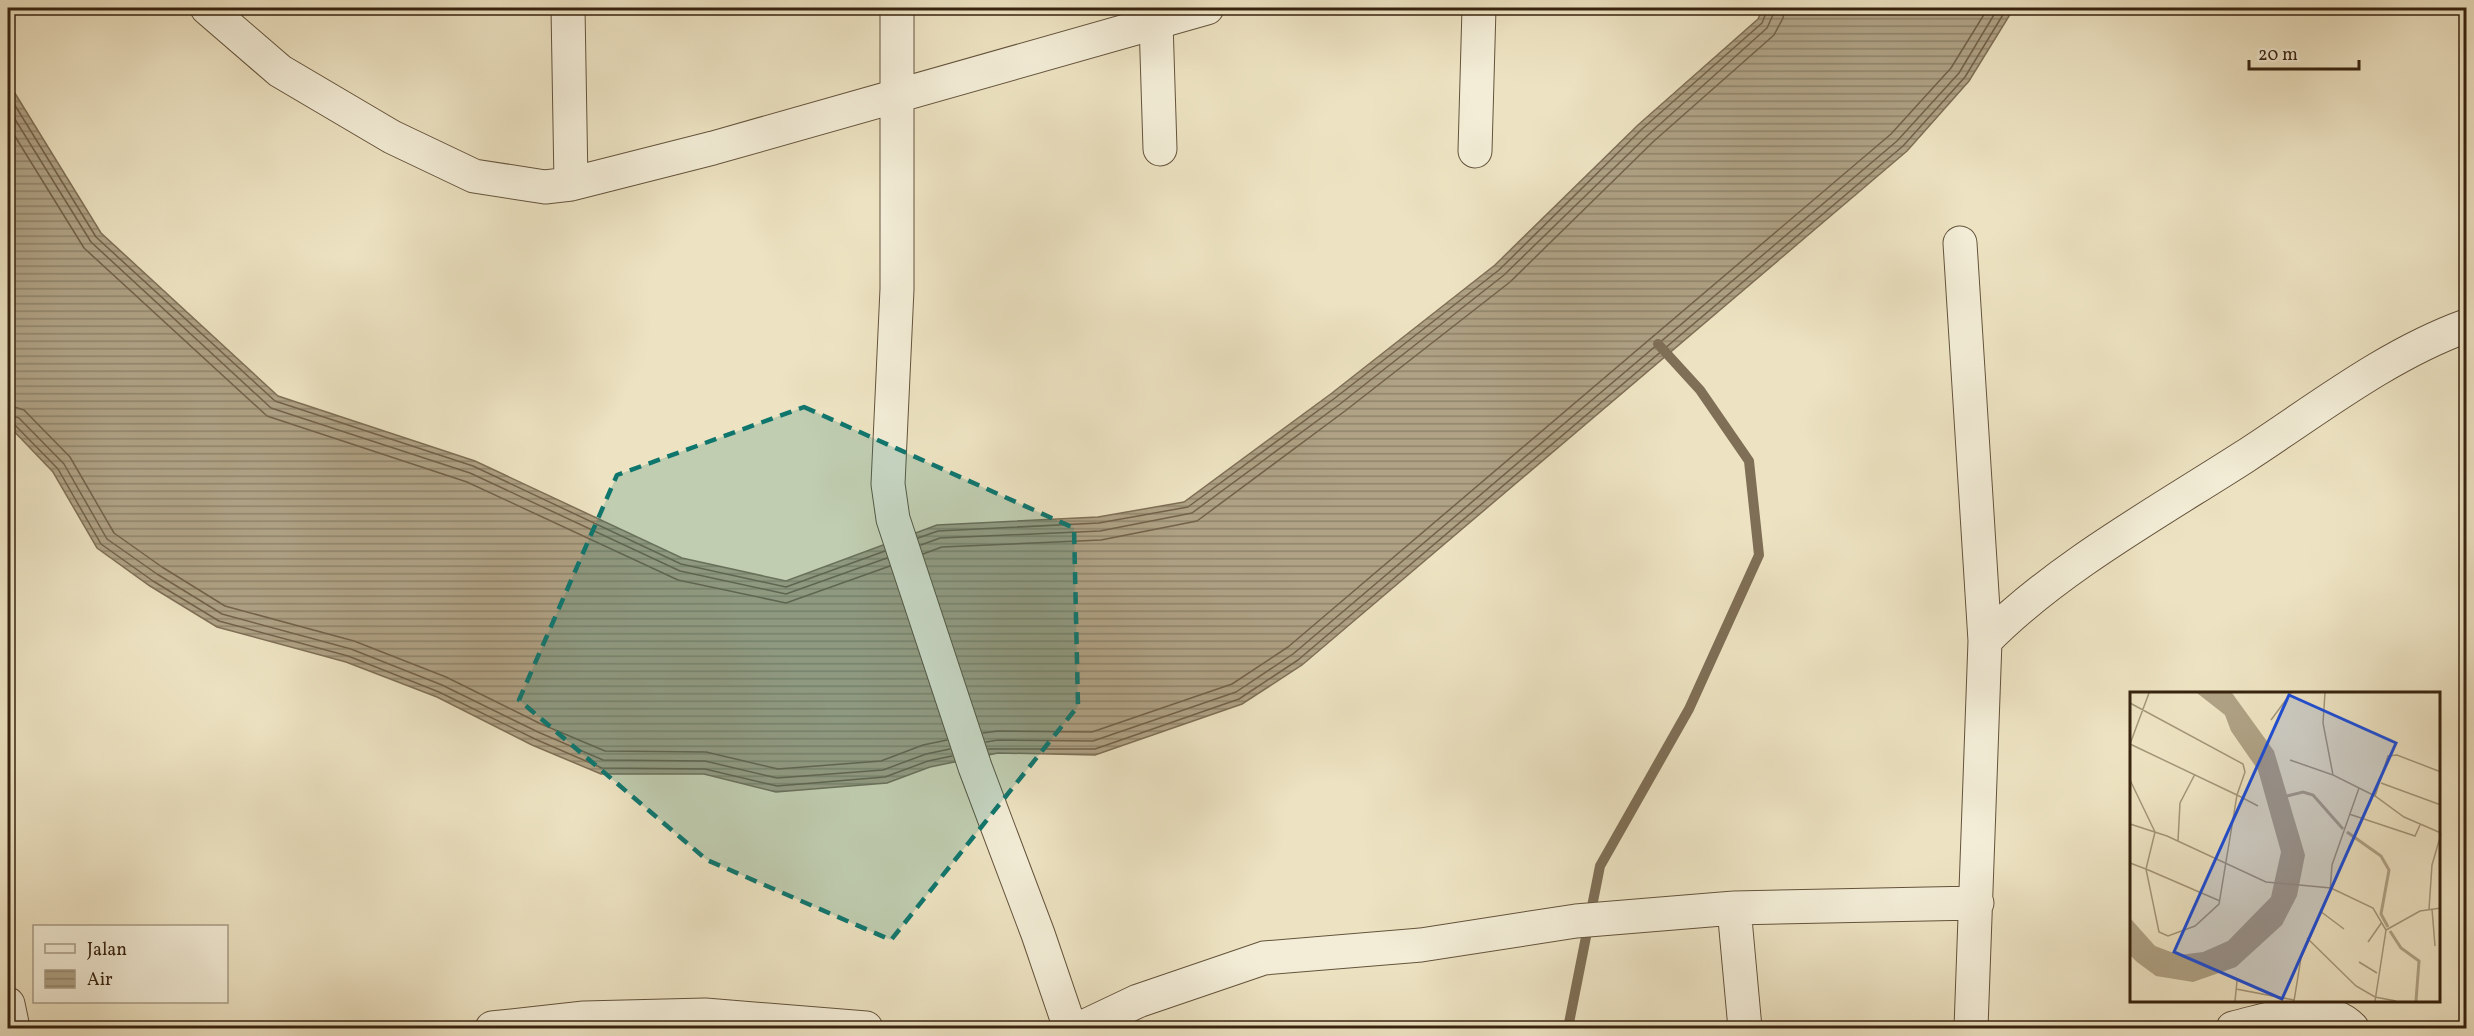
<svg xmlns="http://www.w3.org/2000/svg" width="2474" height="1036" viewBox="0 0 2474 1036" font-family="Vollkorn,serif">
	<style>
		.water { fill: url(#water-rules); stroke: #7f6f56; stroke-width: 1.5 }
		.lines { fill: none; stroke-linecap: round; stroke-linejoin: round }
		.shore { stroke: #73624a; stroke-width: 1.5 }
		.stream { stroke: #7f6f56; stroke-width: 10 }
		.minor-casing { stroke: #64533c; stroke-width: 35 }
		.minor { stroke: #f3edd7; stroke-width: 33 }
		.marked { fill: #0f766e; fill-opacity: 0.2; stroke: #0f766e; stroke-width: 4.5; stroke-dasharray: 12 8; stroke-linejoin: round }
		.inset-river { fill: none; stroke: #afa285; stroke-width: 3 }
		.inset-road { fill: none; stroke: #a4967a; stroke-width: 1.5 }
		.view { fill: #1d4ed8; fill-opacity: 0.15; stroke: #1d4ed8; stroke-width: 3 }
		.inset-edge { fill: none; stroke: #37230f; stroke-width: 3 }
	</style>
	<defs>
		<pattern id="water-rules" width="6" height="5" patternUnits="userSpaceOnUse" patternTransform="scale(1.5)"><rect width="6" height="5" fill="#afa285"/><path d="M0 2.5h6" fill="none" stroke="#8f846b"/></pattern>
	</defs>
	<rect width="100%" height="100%" fill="#ede3c2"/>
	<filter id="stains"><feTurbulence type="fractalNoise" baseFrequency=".00333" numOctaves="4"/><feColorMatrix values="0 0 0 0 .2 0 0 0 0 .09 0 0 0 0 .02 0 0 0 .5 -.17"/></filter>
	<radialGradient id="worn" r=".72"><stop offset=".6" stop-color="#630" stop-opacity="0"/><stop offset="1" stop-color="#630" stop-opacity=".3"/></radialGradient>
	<path class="water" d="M1763,8h251l-45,73 -62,70 -605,514 -60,39 -147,51 -97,-2 -68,14 -43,16 -111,9 -72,-18h-103l-69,-29 -95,-48 -91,-35 -129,-35 -67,-41 -53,-38 -44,-76 -45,-47v-343l93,151 177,163 197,65 207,97 104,23 151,-56 161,-8 86,-15 148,-109 163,-128 143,-140 120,-106z"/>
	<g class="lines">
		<path class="shore" d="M8,94l88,143 179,164 198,65 208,98 105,23 99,-36
			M8,108l83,134 180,166 199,65 210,98 106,23 101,-36
			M8,125l76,123 183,168 200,66 211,98 108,23 104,-37
			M8,405l16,5 46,47 44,76 48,34 63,39 129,35 92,36 95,47 64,27 101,1 72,17 103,-8 42,-16 24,-5
			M8,414l11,4 45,46 43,75 50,35 65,40 129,35 91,36 96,47 65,28 102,1 72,17 106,-8 43,-16 24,-5
			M8,422l6,2 44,45 43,75 52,37 66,40 129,35 91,36 96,47 67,29 103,1 72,17 108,-9 43,-16 24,-5
			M918,538l20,-7 161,-8 89,-16 147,-109 164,-128 143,-141 120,-106 6,-15
			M921,545l19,-7 160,-7 92,-18 148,-109 164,-129 144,-140 119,-107 9,-20
			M923,554l19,-7 159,-7 96,-19 148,-110 165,-129 144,-141 120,-106 9,-17 2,-10
			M983,733l15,-2 94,1 140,-48 56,-37 603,-513 60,-66 37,-60
			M986,742l12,-2 95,1 143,-49 57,-38 604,-513 62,-68 39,-65
			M988,749h107l144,-50 59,-39 605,-514 62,-69 42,-69"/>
		<path class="stream" d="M1568,1028l32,-162 89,-157 70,-154 -10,-94 -49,-71 -42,-46"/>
		<g class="minor-casing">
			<path id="minor" d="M207,8l73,63 112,66 82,39 71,11 26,-3 142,-36 494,-140
				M568,8l3,176
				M897,8v281l-9,195 5,35 82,248 63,167 32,94
				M1156,22l4,127
				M1475,151l4,-143
				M1960,243l25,398
				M1734,908l11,120
				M8,1004l5,24
				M492,1028l92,-10 121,-3 161,13
				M1081,1028l57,-27 126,-43 157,-13 155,-24 158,-13 243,-5
				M1971,1028l14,-387c69,-71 175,-130 259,-184 71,-46 142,-102 222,-131
				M2233,1028c36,-8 90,-30 119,0"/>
		</g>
		<use href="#minor" class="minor"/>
	</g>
	<path class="marked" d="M804,407l270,121 4,178 -187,234 -184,-80 -188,-160 98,-225z"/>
	<g transform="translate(2130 692)">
		<rect width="310" height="310" fill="#ede3c2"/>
		<path d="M67,1h35l42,58 31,104 -8,41 -15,29 -46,42 -43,15 -37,-6 -19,-14 -7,-7v-37l25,28 24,9 24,-3 25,-11 43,-44 10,-45 -23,-82 -27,-39 -6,-16z" fill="#afa285"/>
		<path class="inset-river" d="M157,104l16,-4 10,3 30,34M217,140l34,24 8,14 -8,44 7,13M260,239l11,17 18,13 -3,40"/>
		<path class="inset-road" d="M195,1l-2,30 10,52 42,21 29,21 37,16M0,11l113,61 2,8 -8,23 21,11M141,28l20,-27M0,52l107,51 -18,109 -24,22 -27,10 -9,-4 -13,-63 -16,-6M0,52l19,-51M160,68l43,15M0,88l25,52 -9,37 74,32M251,91l60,22M245,104l13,-40 9,-1 44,17M219,122l66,22 5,-11M0,132l37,12 99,46 65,6 42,20 13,22 -11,71M48,149l2,-38 15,-29M299,217l3,-44 9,-31M302,217l3,37M190,219l24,18M256,238l34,-19 21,-3M177,246l49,48 19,11 21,4M238,250l14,-20M229,270l18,11M106,297l58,11M105,309l2,-20M164,309l7,-43 29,-66 2,-27 27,-77"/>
		<path class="view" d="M159,3l107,48 -114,256 -108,-47z"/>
		<rect width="310" height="310" class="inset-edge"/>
	</g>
	<rect width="2474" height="1036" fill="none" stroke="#ede3c2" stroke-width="30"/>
	<rect x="9" y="9" width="2456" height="1018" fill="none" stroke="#37230f" stroke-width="3"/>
	<rect x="15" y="15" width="2444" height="1006" fill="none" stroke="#37230f" stroke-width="1.5"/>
	<rect x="33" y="925" width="195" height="78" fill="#f3edd7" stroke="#a89c87" stroke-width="1.5"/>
	<rect x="45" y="944" width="30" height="9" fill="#f3edd7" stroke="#a89c87" stroke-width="1.5"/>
	<text x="87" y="955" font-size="18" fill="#37230f">Jalan</text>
	<rect x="45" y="970" width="30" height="18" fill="url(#water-rules)" stroke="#a89c87" stroke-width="1.5"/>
	<text x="87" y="985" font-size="18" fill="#37230f">Air</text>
	<path d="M2249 60v9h110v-9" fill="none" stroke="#37230f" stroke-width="3"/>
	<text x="2258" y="60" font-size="18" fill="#37230f" stroke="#f3edd7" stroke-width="4.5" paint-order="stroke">20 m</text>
	<rect width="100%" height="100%" filter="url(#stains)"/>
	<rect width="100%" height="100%" fill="url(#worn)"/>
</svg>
